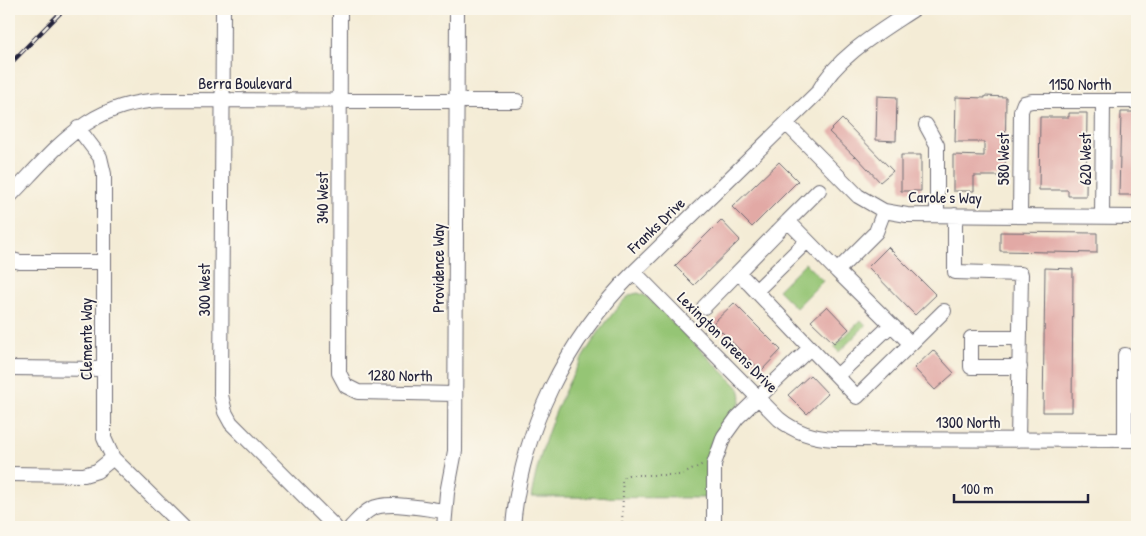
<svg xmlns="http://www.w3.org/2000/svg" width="1146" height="536" viewBox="0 0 1146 536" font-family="'Patrick Hand',sans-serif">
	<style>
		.green { fill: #95c574; stroke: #5c7458 }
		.building { fill: #e2a9a5 }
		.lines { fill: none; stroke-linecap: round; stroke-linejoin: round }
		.minor-casing { stroke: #6c6971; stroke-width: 16 }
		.path { stroke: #6c6971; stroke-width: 2; stroke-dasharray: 1 4; stroke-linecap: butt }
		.minor { stroke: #fff; stroke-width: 14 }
		.rail-casing { stroke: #22223b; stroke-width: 4.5 }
		.rail { stroke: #fbf7ec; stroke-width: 2.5; stroke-dasharray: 8; stroke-linecap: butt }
		.labels { text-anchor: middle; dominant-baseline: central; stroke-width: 4; stroke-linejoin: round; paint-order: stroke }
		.street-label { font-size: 16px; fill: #22223b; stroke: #fbf7ec }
	</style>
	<rect width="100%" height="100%" fill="#fbf7ec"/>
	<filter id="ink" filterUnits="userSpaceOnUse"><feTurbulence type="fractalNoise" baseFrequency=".02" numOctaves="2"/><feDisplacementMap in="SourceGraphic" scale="10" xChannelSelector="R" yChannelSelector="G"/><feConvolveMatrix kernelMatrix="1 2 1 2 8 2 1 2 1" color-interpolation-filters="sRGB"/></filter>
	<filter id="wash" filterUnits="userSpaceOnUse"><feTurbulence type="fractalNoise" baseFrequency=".0096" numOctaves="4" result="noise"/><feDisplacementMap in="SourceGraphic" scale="20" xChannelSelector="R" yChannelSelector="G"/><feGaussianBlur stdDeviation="1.12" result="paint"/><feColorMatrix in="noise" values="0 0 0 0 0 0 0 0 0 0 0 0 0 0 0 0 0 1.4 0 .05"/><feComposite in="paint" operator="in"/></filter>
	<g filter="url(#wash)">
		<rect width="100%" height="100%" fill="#f4ecd6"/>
		<path class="green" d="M805,263l18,18 -27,27 -18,-18z
			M638,293l8,3 92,91c8,15 -3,23 -12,34 -5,5 -9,13 -12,20 -9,18 -7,38 -7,57l-176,-1c12,-65 38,-127 79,-180 8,-9 15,-23 28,-24z
			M861,320l5,5 -27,27 -5,-5z"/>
		<g id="blocks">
			<path class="building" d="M877,96l20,1 -1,44 -20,-1z
				M985,96l21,1 -1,79h-31v15h-21v-36l31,1v-14h-29l1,-45 29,1z
				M1121,112h16v83h-18z
				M1069,113h18l-1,83h-18v-6h-29l1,-73h29z
				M842,119l51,52 -13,11 -24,-26 -1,1 -26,-25z
				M901,155h20v36h-20z
				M779,162l19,19 -46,46 -20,-20z
				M721,220l19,20 -46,45 -19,-19z
				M1000,232l97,1v20l-97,-2z
				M888,247l48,48 -21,20 -47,-48z
				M1045,268l28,1 -1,143h-29z
				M734,303l47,47 -20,21 -48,-48z
				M827,306l22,23 -15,14 -23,-22z
				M933,350l21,23 -19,17 -21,-22z
				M810,375l18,19 -21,20 -19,-19z"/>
		</g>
	</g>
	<g filter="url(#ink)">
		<use href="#blocks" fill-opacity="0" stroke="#6c6971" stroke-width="1"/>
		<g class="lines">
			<g class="minor-casing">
				<path id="minor" d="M223,9l-2,386 4,17 6,11 104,104
					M340,9l-1,364 7,13 12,6 97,2
					M786,123l72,73 26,15 23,4 230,2
					M926,125l11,20v70
					M78,128l22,29 4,17v264l9,20 70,69
					M819,190l-31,31 49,50 39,-39 8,-21
					M9,197c49,-50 79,-95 155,-97l353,1
					M955,215v57l66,2 -3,166
					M1020,216l1,-105 3,-8 8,-2h105
					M1102,217l1,-115
					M9,259l11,3h84
					M837,271l74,73
					M634,272l145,147c16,13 34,19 55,20l303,1
					M738,272l119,125 87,-86
					M756,291l51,-50
					M704,307l84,-86
					M1125,355v85
					M1020,367h-49v-29h49
					M9,368l94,1
					M837,376l54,-51
					M9,474l75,1 13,-4 16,-13
					M351,527c6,-6 12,-14 20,-18 17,-9 55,0 74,2
					M444,527l3,-34 8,-42 2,-442
					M513,527c8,-97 53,-187 121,-255l184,-180c19,-36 63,-61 96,-83
					M714,527v-63l10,-28 13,-18 73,-70"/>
			</g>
			<path class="path" d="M622,527l1,-34 -1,-12 2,-4 4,-2h54l21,-11"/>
			<use href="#minor" class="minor"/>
			<g class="rail-casing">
				<path id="rail" d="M9,65l55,-56"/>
			</g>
			<use href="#rail" class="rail"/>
		</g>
	</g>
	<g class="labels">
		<g class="street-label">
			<text x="245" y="83">Berra Boulevard</text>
			<text x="1080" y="84">1150 North</text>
			<text transform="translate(1003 159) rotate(-90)">580 West</text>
			<text transform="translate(1085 159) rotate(-90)">620 West</text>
			<text transform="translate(945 197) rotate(1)">Carole's Way</text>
			<text transform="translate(322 198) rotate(-90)">340 West</text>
			<text transform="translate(656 225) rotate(-44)">Franks Drive</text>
			<text transform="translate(438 268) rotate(-90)">Providence Way</text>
			<text transform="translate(204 290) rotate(-90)">300 West</text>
			<text transform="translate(86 339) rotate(-90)">Clemente Way</text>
			<text transform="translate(728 342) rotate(45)">Lexington Greens Drive</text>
			<text transform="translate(400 375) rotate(1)">1280 North</text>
			<text x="968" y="422">1300 North</text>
		</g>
	</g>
	<rect width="1146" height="536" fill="none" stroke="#fbf7ec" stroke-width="30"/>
	<path d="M954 494v8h134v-8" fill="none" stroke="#22223b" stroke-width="2.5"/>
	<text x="961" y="494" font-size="15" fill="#22223b" stroke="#fbf7ec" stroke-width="4" paint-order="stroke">100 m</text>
</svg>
